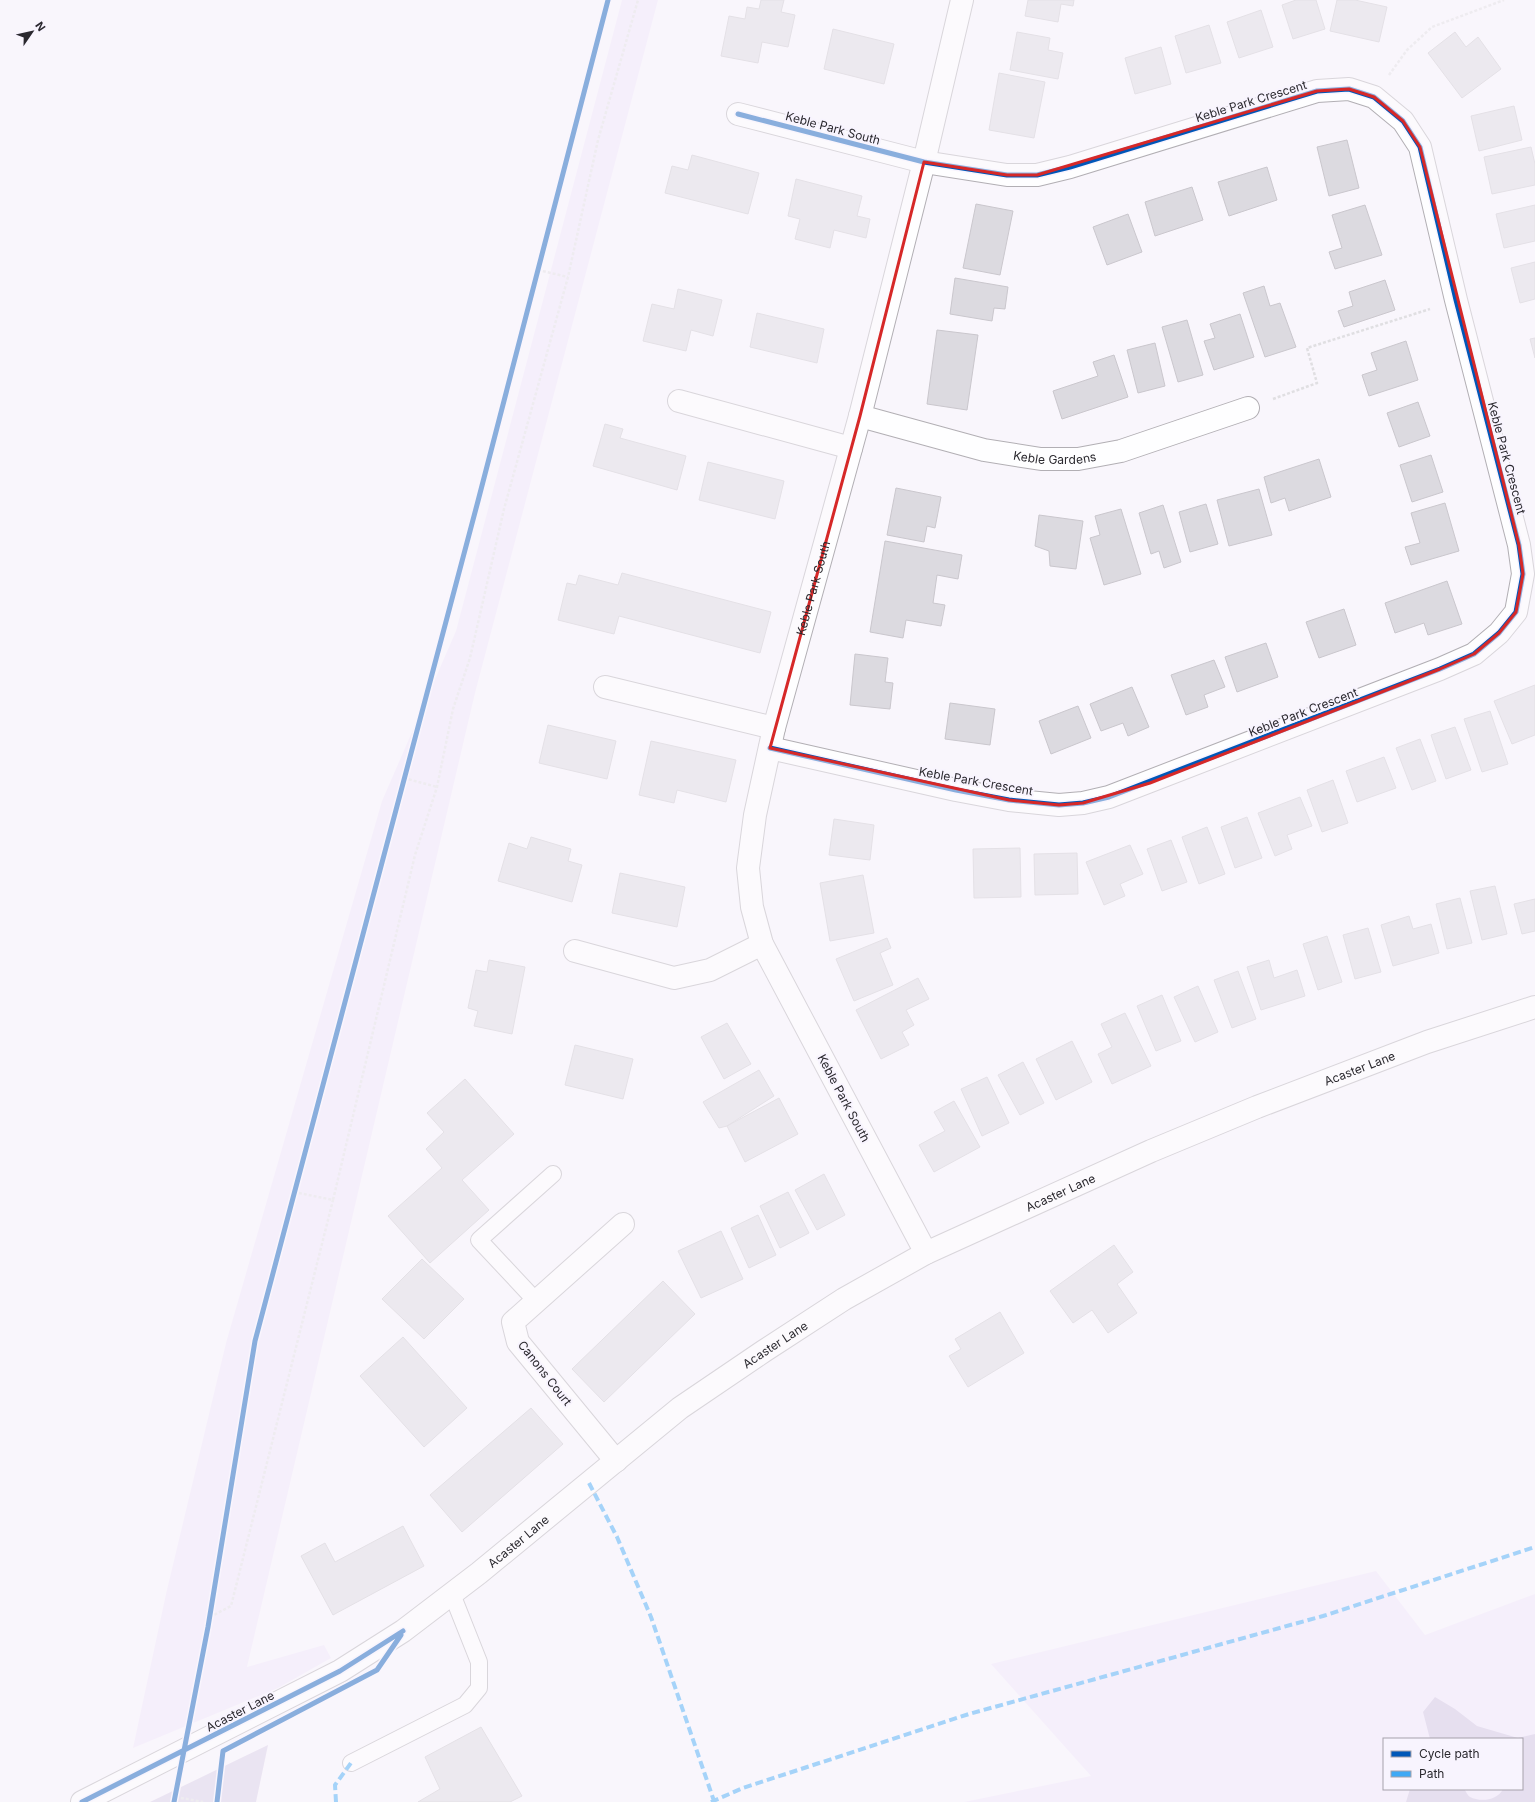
<svg xmlns="http://www.w3.org/2000/svg" width="1535" height="1802" viewBox="0 0 1535 1802" font-family="Inter,sans-serif">
	<style>
		.green { fill: #f0e7fb; fill-rule: evenodd }
		.forest { fill: #d8cee7 }
		.water { fill: #cfc3e1 }
		.building { fill: #dcdae0; stroke: #cac7cd }
		.lines { fill: none; stroke-linecap: round; stroke-linejoin: round }
		.lane-casing { stroke: #b2afb4; stroke-width: 18 }
		.street-casing { stroke: #b2afb4; stroke-width: 24 }
		.secondary-casing { stroke: #b2afb4; stroke-width: 24 }
		.path { stroke: #e0dfe2; stroke-width: 2.5; stroke-dasharray: 3 2; stroke-linecap: butt }
		.lane { stroke: #fefeff; stroke-width: 16 }
		.street { stroke: #fefeff; stroke-width: 22 }
		.secondary { stroke: #fefeff; stroke-width: 22 }
		.quiet { stroke: #3fa9f5; stroke-width: 4; stroke-dasharray: 8 4; stroke-linecap: butt }
		.cycleway-casing { stroke: #f8f4fe; stroke-width: 8 }
		.cycleway { stroke: #0057b8; stroke-width: 5 }
		.marked { fill: none; stroke: #d62828; stroke-width: 3; stroke-linejoin: round }
		.labels { text-anchor: middle; dominant-baseline: central; stroke-width: 4; stroke-linejoin: round; paint-order: stroke }
		.street-label { font-size: 12px; fill: #2a282e; stroke: #f8f4fe }
	</style>
	<rect width="100%" height="100%" fill="#f9f6fc"/>
	<path class="green" d="M622,0h36l-183,693 -228,974 77,-22 7,13 -53,30 -145,60 33,-154 60,-251 156,-542 74,-170z
		M1376,1571l49,64 110,-41v208h-571l127,-26 -100,-112zM1384,1739h138v50h-138z"/>
	<path class="forest" d="M268,1745l-12,57h-106z"/>
	<path class="water" d="M1435,1697l20,12 22,17 41,12 17,-4v68h-129l4,-13h54c2,2 3,6 6,8 10,5 27,4 33,-8h19v-50h-92l-7,-27z"/>
	<path class="building" d="M761,0h23l-3,12 14,3 -7,32 -26,-5 -4,21 -37,-7 8,-40 16,3 2,-12 12,2z
		M1028,0h46l-1,6 -12,-2 -3,18 -33,-6z
		M1296,0h20l9,29 -32,10 -11,-34z
		M1337,0h18l32,7 -8,35 -49,-11z
		M1261,10l12,37 -34,11 -12,-36z
		M1209,25l12,38 -35,10 -11,-37z
		M833,29l61,15 -10,40 -60,-15z
		M1017,32l33,6 -2,12 15,3 -5,26 -48,-9z
		M1455,32l11,15 12,-10 23,32 -39,29 -34,-45z
		M1161,47l10,37 -36,10 -10,-36z
		M999,73l46,9 -11,56 -45,-8z
		M1514,106l8,34 -43,11 -8,-35z
		M1347,140l12,48 -30,8 -12,-49z
		M1531,147l4,17v21l-43,9 -8,-37z
		M692,155l67,18 -11,41 -83,-21 7,-27 16,4z
		M1267,167l10,33 -48,16 -11,-34z
		M796,179l66,17 -5,20 13,3 -4,19 -32,-8 -4,18 -35,-9 5,-20 -12,-3z
		M1192,187l11,33 -48,16 -10,-34z
		M976,204l37,7 -13,64 -37,-7z
		M1365,205l17,50 -47,14 -6,-17 13,-4 -10,-33z
		M1535,205v36l-31,7 -8,-34z
		M1128,214l14,38 -35,13 -14,-38z
		M1535,262v37l-15,4 -9,-35z
		M955,278l53,9 -3,22 -11,-1 -2,13 -42,-7z
		M1385,280l10,30 -51,17 -6,-16 15,-5 -4,-14z
		M1264,286l6,20 10,-3 16,44 -31,10 -22,-64z
		M678,289l44,11 -9,36 -22,-6 -5,21 -43,-10 9,-37 22,5z
		M757,313l67,16 -7,34 -67,-16z
		M1240,314l14,43 -40,13 -10,-29 11,-3 -5,-14z
		M1187,320l16,55 -25,7 -16,-55z
		M937,330l41,5 -11,75 -40,-6z
		M1535,338v20l-5,-19z
		M1406,341l12,39 -49,16 -7,-21 15,-5 -6,-17z
		M1155,343l10,43 -27,7 -11,-43z
		M1114,355l14,42 -66,22 -9,-28 45,-15 -5,-14z
		M1418,402l12,34 -31,11 -12,-34z
		M605,424l18,5 -3,9 66,18 -9,34 -84,-24z
		M1431,455l12,37 -31,10 -12,-37z
		M1319,459l12,38 -42,14 -4,-13 -14,5 -7,-26z
		M708,462l76,19 -9,38 -76,-19z
		M896,488l45,9 -6,31 -8,-2 -3,16 -37,-7z
		M1259,489l13,46 -43,11 -12,-46z
		M1445,503l14,48 -48,14 -6,-18 15,-4 -9,-30z
		M1206,504l12,40 -28,8 -11,-40z
		M1163,505l18,57 -17,6 -5,-17 -8,3 -12,-41z
		M1121,509l20,65 -37,11 -14,-47 10,-3 -5,-19z
		M1039,515l44,6 -7,48 -26,-3 -1,-15 -14,-5z
		M885,541l77,14 -4,24 -21,-4 -4,28 12,2 -4,21 -35,-6 -3,18 -33,-6z
		M622,573l149,39 -11,41 -141,-37 -5,18 -56,-14 9,-37 9,2 3,-10 39,10z
		M1447,581l15,43 -34,11 -4,-12 -29,10 -10,-30z
		M1344,609l12,36 -37,13 -13,-36z
		M1266,643l12,34 -41,15 -12,-35z
		M855,654l33,4 -3,24 8,1 -3,26 -40,-4z
		M1214,660l11,27 -21,8 4,12 -22,8 -15,-40z
		M1535,685v50l-23,9 -18,-43z
		M1132,687l17,40 -21,9 -5,-13 -22,8 -11,-27z
		M950,703l45,6 -5,36 -45,-6z
		M1078,706l13,32 -40,16 -12,-33z
		M1490,711l18,53 -26,8 -18,-53z
		M548,725l68,16 -9,38 -68,-16z
		M1455,727l16,43 -25,9 -15,-44z
		M1420,739l16,42 -24,9 -16,-42z
		M651,741l85,19 -10,42 -49,-12 -3,13 -35,-8z
		M1384,757l12,31 -39,14 -11,-31z
		M1333,780l15,43 -26,9 -15,-42z
		M1300,797l12,29 -25,9 5,14 -17,7 -17,-43z
		M1247,817l15,41 -27,10 -14,-41z
		M834,819l40,6 -4,35 -41,-5z
		M1207,827l18,47 -26,10 -17,-47z
		M531,837l40,12 -3,12 14,4 -10,37 -74,-21 11,-38 18,6z
		M1171,840l16,42 -25,9 -15,-42z
		M1130,845l13,29 -23,10 5,12 -21,9 -18,-43z
		M1020,848l1,49 -47,1 -1,-49z
		M1077,853l1,41 -43,1 -1,-41z
		M620,873l65,14 -8,40 -65,-14z
		M863,875l11,58 -44,8 -10,-58z
		M1495,886l12,48 -25,6 -12,-49z
		M1460,898l12,45 -25,6 -11,-45z
		M1535,899v32l-13,3 -8,-30z
		M1409,916l4,13 18,-5 8,29 -46,13 -12,-41z
		M1368,928l13,44 -26,7 -12,-44z
		M1327,936l15,46 -24,8 -15,-46z
		M887,938l4,10 -11,5 13,32 -39,16 -18,-42z
		M489,960l36,7 -13,67 -38,-8 4,-15 -10,-3 8,-38 11,2z
		M1269,960l5,18 23,-8 8,26 -44,14 -14,-43z
		M1238,971l18,48 -24,9 -18,-48z
		M918,978l11,21 -23,11 8,15 -12,7 7,13 -28,14 -25,-49z
		M1198,986l20,46 -23,10 -21,-45z
		M1162,995l19,46 -25,10 -19,-45z
		M1125,1013l26,53 -39,18 -14,-30 14,-7 -11,-23z
		M727,1023l24,41 -27,15 -23,-42z
		M1072,1041l20,41 -36,18 -20,-41z
		M575,1045l58,14 -10,40 -58,-14z
		M1023,1062l21,41 -24,12 -22,-40z
		M759,1070l15,26 -47,30 -8,2 -16,-26z
		M987,1077l22,46 -27,13 -21,-47z
		M465,1079l49,55 -52,46 27,30 -59,53 -42,-47 54,-48 -16,-19 18,-17 -17,-19z
		M779,1098l19,36 -53,28 -18,-36z
		M954,1101l26,46 -46,25 -15,-27 26,-14 -11,-19z
		M824,1174l21,41 -28,15 -22,-40z
		M788,1192l21,41 -29,15 -20,-42z
		M758,1215l18,40 -27,13 -18,-40z
		M721,1231l22,48 -42,19 -23,-47z
		M1114,1245l19,27 -16,12 20,29 -29,20 -16,-23 -19,13 -23,-32z
		M422,1259l42,40 -40,40 -42,-40z
		M663,1281l32,33 -91,88 -32,-33z
		M1000,1312l24,41 -56,34 -19,-31 12,-7 -6,-10z
		M403,1337l64,71 -43,39 -64,-71z
		M531,1408l32,36 -101,88 -32,-37z
		M403,1526l21,40 -91,49 -32,-59 24,-13 10,19z
		M481,1727l41,69 -12,6h-92l22,-13 -15,-32z"/>
	<g class="lines">
		<g class="lane-casing">
			<path id="lane" d="M537,1302l-58,-62 74,-66
				M351,1763l114,-58 14,-17v-26l-27,-68"/>
		</g>
		<g class="street-casing">
			<g id="street">
				<path d="M738,114l186,48 83,13h30l33,-8 247,-76 32,-2 25,8 29,24 17,26 36,153 63,245 4,29 -7,38 -17,21 -25,21 -34,15 -331,128 -26,6 -24,2 -50,-5 -53,-10 -186,-42"/>
				<path d="M679,401l172,47"/>
				<path id="s1" d="M860,416l124,34 57,9h37l43,-8 127,-43"/>
				<path d="M605,687l169,41"/>
				<path d="M575,951l99,27 36,-8 52,-26"/>
				<path id="s2" d="M926,1253l-164,-309 -10,-37 -4,-39 7,-53 19,-87 86,-312 64,-254 38,-162"/>
				<path d="M616,1461l-98,-119 -5,-20 110,-98"/>
			</g>
		</g>
		<g class="secondary-casing">
			<g id="secondary">
				<path id="s3" d="M82,1802l258,-131 63,-40 76,-58 201,-165 84,-57 80,-52 82,-46 225,-102 106,-44 170,-65 108,-35"/>
			</g>
		</g>
		<path class="path" d="M1389,75l18,-25 25,-23 72,-27
			M538,270l30,7
			M1273,399l44,-16 -10,-35 123,-39
			M404,778l33,9
			M294,1192l39,8 82,-345 22,-68 16,-78 17,-51 34,-149 64,-232 30,-137 40,-140
			M210,1617l21,-11 102,-406
			M176,1797l27,5"/>
		<use href="#lane" class="lane"/>
		<use href="#street" class="street"/>
		<use href="#secondary" class="secondary"/>
		<path class="quiet" d="M589,1483l28,54 34,80 63,184
			M336,1802l-1,-17 16,-22
			M711,1802l32,-14 226,-74 354,-98 212,-69"/>
		<g class="cycleway-casing">
			<path id="cycleway" d="M738,114l186,48 83,13h30l33,-8 247,-76 32,-2 25,8 29,24 17,26 36,153 63,245 4,29 -7,38 -17,21 -25,21 -34,15 -331,128 -26,6 -24,2 -50,-5 -53,-10 -186,-42
				M82,1802l258,-131 63,-40
				M174,1802l34,-175 47,-286 223,-840 130,-501
				M217,1802l6,-51 154,-81 24,-35"/>
		</g>
		<use href="#cycleway" class="cycleway"/>
	</g>
	<path d="M0 0H1535V1802H0ZM1349,89l25,8 29,24 17,26 99,398 4,29 -7,38 -17,21 -25,21 -34,15 -290,114 -67,20 -24,2 -50,-5 -239,-52 90,-332 64,-254 83,13h30l280,-84z" fill="#f9f6fc" fill-opacity=".55" fill-rule="evenodd"/>
	<path class="marked" d="M1349,89l25,8 29,24 17,26 99,398 4,29 -7,38 -17,21 -25,21 -34,15 -290,114 -67,20 -24,2 -50,-5 -239,-52 90,-332 64,-254 83,13h30l280,-84z"/>
	<g class="labels">
		<g class="street-label">
			<text transform="translate(1251 101) rotate(-17)">Keble Park Crescent</text>
			<text transform="translate(833 128) rotate(15)">Keble Park South</text>
			<text stroke="none"><textPath href="#s1" startOffset="200">Keble Gardens</textPath></text>
			<text transform="translate(1507 458) rotate(75)">Keble Park Crescent</text>
			<text stroke="none"><textPath href="#s2" startOffset="715">Keble Park South</textPath></text>
			<text transform="translate(1303 712) rotate(-21)">Keble Park Crescent</text>
			<text transform="translate(976 781) rotate(10)">Keble Park Crescent</text>
			<text stroke="none"><textPath href="#s3" startOffset="1482">Acaster Lane</textPath></text>
			<text transform="translate(844 1098) rotate(62)">Keble Park South</text>
			<text stroke="none"><textPath href="#s3" startOffset="1158">Acaster Lane</textPath></text>
			<text stroke="none"><textPath href="#s3" startOffset="834">Acaster Lane</textPath></text>
			<text transform="translate(545 1373) rotate(52)">Canons Court</text>
			<text stroke="none"><textPath href="#s3" startOffset="510">Acaster Lane</textPath></text>
			<text transform="translate(240 1711) rotate(-27)">Acaster Lane</text>
		</g>
	</g>
	<rect x="1383" y="1738" width="140" height="52" fill="#f8f4fe" stroke="#a6a2ab"/>
	<rect x="1391" y="1751" width="20" height="6" fill="#0057b8" stroke="#a6a2ab"/>
	<text x="1419" y="1758" font-size="12" fill="#2a282e">Cycle path</text>
	<rect x="1391" y="1771" width="20" height="6" fill="#3fa9f5" stroke="#a6a2ab"/>
	<text x="1419" y="1778" font-size="12" fill="#2a282e">Path</text>
	<g transform="translate(32 32) rotate(56)" stroke="#f8f4fe" stroke-width="3" paint-order="stroke">
	<path d="M0-3L7 15L0 10L-7 15Z" fill="#2a282e"/>
	<text y="-6" font-size="11" font-weight="bold" text-anchor="middle" fill="#2a282e">N</text>
	</g>
</svg>
